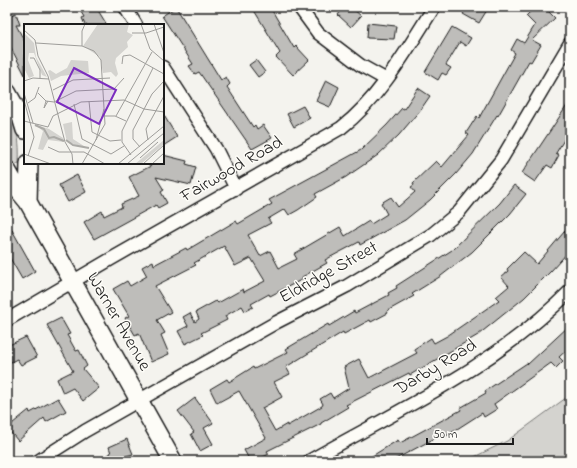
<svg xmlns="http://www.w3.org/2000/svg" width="577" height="468" viewBox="0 0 577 468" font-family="'Indie Flower',sans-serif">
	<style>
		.green { fill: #d4d3cf; stroke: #787876 }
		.building { fill: #bebdba; stroke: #1c1c1c }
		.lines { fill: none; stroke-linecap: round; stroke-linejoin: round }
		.street-casing { stroke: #1c1c1c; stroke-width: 15 }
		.secondary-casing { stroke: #1c1c1c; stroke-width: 20 }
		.street { stroke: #fdfcf7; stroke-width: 12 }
		.secondary { stroke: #fdfcf7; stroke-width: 17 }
		.labels { text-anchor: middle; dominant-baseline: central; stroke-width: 3; stroke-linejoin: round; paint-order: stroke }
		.street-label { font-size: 18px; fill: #1c1c1c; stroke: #fdfcf7 }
		.inset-river { fill: none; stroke: #abaaa6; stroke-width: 2 }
		.inset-road { fill: none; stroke: #9e9d9a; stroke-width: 1 }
		.view { fill: #7b2cbf; fill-opacity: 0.15; stroke: #7b2cbf; stroke-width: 2 }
		.inset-edge { fill: none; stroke: #1c1c1c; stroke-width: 2 }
	</style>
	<rect width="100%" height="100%" fill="#f4f3ee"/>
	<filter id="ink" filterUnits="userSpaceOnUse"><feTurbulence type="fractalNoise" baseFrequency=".025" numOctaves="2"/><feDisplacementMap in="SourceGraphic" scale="8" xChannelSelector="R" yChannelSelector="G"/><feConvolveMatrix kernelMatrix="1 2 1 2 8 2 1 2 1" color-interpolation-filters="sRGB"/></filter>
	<g filter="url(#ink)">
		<path class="green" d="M7,109c11,20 13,31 12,54l-6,3 -6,-5z
			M570,395v66h-104l41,-20z"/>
		<path class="building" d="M78,7h18l11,18h-22l-3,-7 2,-1z
			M176,7l45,73 5,-3 4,7 -3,3 26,40 2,-2 2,4 6,-4 9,13 -20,11 -53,-77 -4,2 -6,-8 4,-2 -31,-48z
			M252,7h18l24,41 2,-2 13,14 -16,15 -17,-18 4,-4z
			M344,7h7l10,9 -10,11 -13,-12z
			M467,7h14l6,3 -8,13 -16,-9z
			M535,7h9l11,11 -23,22 9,5 -10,17 -2,-1 -31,55 -1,-1 -24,39 -17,20 -26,26 -25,20 -45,25 -1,-3 -34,18 2,3 -25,14 1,2 -33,17 -1,-2 -18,10 2,3 -8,4 -3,-5 -17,10 2,4 -26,13 2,2 -18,9 -7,-13 10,-5 -5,-9 7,-4 5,9 4,-3 -3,-7 20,-11 2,2 25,-14 1,3 21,-11 -14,-23 -16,8 -11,-20 -30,17 2,2 -41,21 16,26 -14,8 8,13 -4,2 8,19 -18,8 -12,-29 -4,2 -10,-17 4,-2 -16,-27 14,-8 3,5 17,-10 -5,-9 11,-6 1,4 32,-17 1,2 49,-29 2,3 34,-20 -3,-4 92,-50 26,-25 15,-17 2,1 14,-21 12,8 -9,13 -22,26 -21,20 -32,22 -31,17 2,3 -19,13 -9,5 -4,-6 -17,10 3,4 -23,12 12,21 10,-5 9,17 18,-9 -3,-5 46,-27 5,9 24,-15 2,3 16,-10 -6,-11 10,-6 7,10 17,-15 -4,-5 3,-2 -1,-2 23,-22 6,6 27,-32 -3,-2 11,-17 2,2 36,-65 -4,-3 6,-11 7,4 11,-18 -9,-9z
			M7,8l4,7 5,-2 4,12h-4l9,17v33l-18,-35z
			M368,23l28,3 -2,13 -27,-1z
			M452,27l19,11 -5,8 -6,-4 -14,23 5,3 -5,7 -4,-2 -4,7 -13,-8z
			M256,60l9,12 -7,5 -9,-12z
			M326,80l13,7 -9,20 -14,-6z
			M570,101v29l-14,23 3,2 -7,13 -5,-3 -12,17 -13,-9z
			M303,106l7,12 -16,9 -7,-13z
			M163,114l14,23 -14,9z
			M163,155l24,6 -1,3 10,3 -5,18 -35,-8 8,13 -3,2 6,11 -9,5 -2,-3 -62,34 -10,-17 18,-11 2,5 18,-9 -1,-3 18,-8 -10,-19 22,-11 -2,-3h14z
			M77,175l9,17 -18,10 -9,-17z
			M514,185l12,9 -16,20 -38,38 -31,24 -29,18 2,2 -27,15 1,2 -17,9 -1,-2 -26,14 -1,-2 -57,35 4,7 -16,8 8,15 -20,11 13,23 12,-7v2l35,-20 1,-2 -3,-5 10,-6 3,5 16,-10 -5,-21 15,-8 10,19 48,-25 -3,-4 17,-11 3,5 13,-7 52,-36 -3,-3 13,-11 -8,-9 7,-6 -1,-2 17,-17 13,12 33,-39v25l-19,21 -27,27 -46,37 -68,40 -1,-2 -63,32 2,2 -27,16v1l-54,27 2,3 -8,4 -11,3 -6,-11 22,-12 -27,-47 -22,12 -7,-14 17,-10 2,3 24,-15 1,2 34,-17 -2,-3 42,-25 1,2 25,-15 1,2 34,-18 -1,-2 9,-5 -1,-2 56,-36 48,-47z
			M7,221l28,50 -13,8 -15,-26z
			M61,318l9,16 -3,1 9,16 3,-1 8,16 -4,3 16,19 -16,13 -10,-13 -10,5 -6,-14 16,-8 -26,-46z
			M570,325v22l-11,10 4,4 -7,7 -5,-5 -57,41 3,5 -13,8 -2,-4 -39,25 -2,-3 -49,26h-28l34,-21 2,3 61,-33 -1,-2 26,-15 -1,-2 42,-28 1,1z
			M26,337l11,20 -16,8 -4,-6 -10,5v-18z
			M58,398l8,13 -20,11 -2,-4 -26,23 -11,-13 22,-18 1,3z
			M195,398l18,25 -9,5 9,16 -13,7 -9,-17 3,-2 -16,-21z
			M127,439l6,15 -7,2 1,2 -8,3h-21l13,-8 -2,-6z"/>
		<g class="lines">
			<g class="street-casing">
				<path id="street" d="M125,7l11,18
					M299,7l19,26 42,32 25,14
					M163,67l53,82 20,40
					M7,320l104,-61 230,-131c39,-30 67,-80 93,-121
					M38,461l47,-30 192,-109 70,-36 84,-51 28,-23 42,-52 69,-117
					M309,461c90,-51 188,-96 261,-170"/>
			</g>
			<g class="secondary-casing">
				<path id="secondary" d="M7,92l14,25 4,13
					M7,170l12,21 9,11 145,259
					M28,202l1,-39"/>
			</g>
			<use href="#street" class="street"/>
			<use href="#secondary" class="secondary"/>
		</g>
	</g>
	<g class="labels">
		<g class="street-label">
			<text transform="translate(232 170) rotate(-30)">Fairwood Road</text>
			<text transform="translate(329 273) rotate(-29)">Eldridge Street</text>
			<text transform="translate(118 322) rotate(60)">Warner Avenue</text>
			<text transform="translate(436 368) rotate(-31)">Darby Road</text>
		</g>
	</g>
	<g transform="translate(24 24)">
		<rect width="140" height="140" fill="#f4f3ee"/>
		<path d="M74,0h31l-2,8 6,3 -6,7 1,5 -12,11 -1,5 3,11 -2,3 -5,-5 -8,1 -3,-16 -17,-11zM0,9l10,10 2,14 11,20 -5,-2 -8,-22h-5l-1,7 6,16 -5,2 -5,-10zM47,36l17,1 1,12 -28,3 -10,5 -3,-10 2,-1 6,4 11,-6zM48,98l1,17 14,9 -20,-6 -4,-18zM10,100l15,5 14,9 1,4 -16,-2 -5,10 -5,-1 5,-18zM140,116v4l-23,20h-6z" fill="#d4d3cf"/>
		<path class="inset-river" d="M11,101l9,4 5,9 5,-1 10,4M42,116l7,5 16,3"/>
		<path class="inset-road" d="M117,0l9,25 14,12M130,0l10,29M0,6l11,10 3,16 10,20 17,66 7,12 1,10M108,9h14l18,-6M12,19l46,3 12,5 7,9 4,64 -23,40M58,22v-15l3,-7M6,34h4l6,12v9M98,40l1,-8 7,-1 34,19M0,57l9,-3 16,1M29,66l20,-10 37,-2M0,69l9,30M14,69l8,8 8,1 22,-11 38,-2 10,-11M0,76l10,37 -6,19M22,77l-2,7 4,-7M65,77l3,31 18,9 11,-1M4,79l7,-5 4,-11M50,80l8,35 29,15 13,-8M81,92h10l11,5M92,92l36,-64M0,97l24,6 5,-11 28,-14 43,-2 20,9 20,3M72,116l8,-31M124,116l-2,-11 18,-33M24,123l11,5h25l21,12M116,123l-7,-8v-9l19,-36 12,-13M0,130l27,10M107,131l-9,-13v-11l31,-63M116,134l18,-16M94,140l46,-38M103,140l37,-31M119,140l21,-19M128,140l12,-11"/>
		<path class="view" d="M50,44l42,22 -17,34 -42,-22z"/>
		<rect width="140" height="140" class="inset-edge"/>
	</g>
	<rect width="577" height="468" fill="none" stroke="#fdfcf7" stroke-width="24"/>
	<rect x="12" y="12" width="553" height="444" fill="none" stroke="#1c1c1c" stroke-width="1.5" filter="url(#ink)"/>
	<path d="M427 438v6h86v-6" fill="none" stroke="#1c1c1c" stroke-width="2"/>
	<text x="433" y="438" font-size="12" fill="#1c1c1c" stroke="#fdfcf7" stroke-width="3" paint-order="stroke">50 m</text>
</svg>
